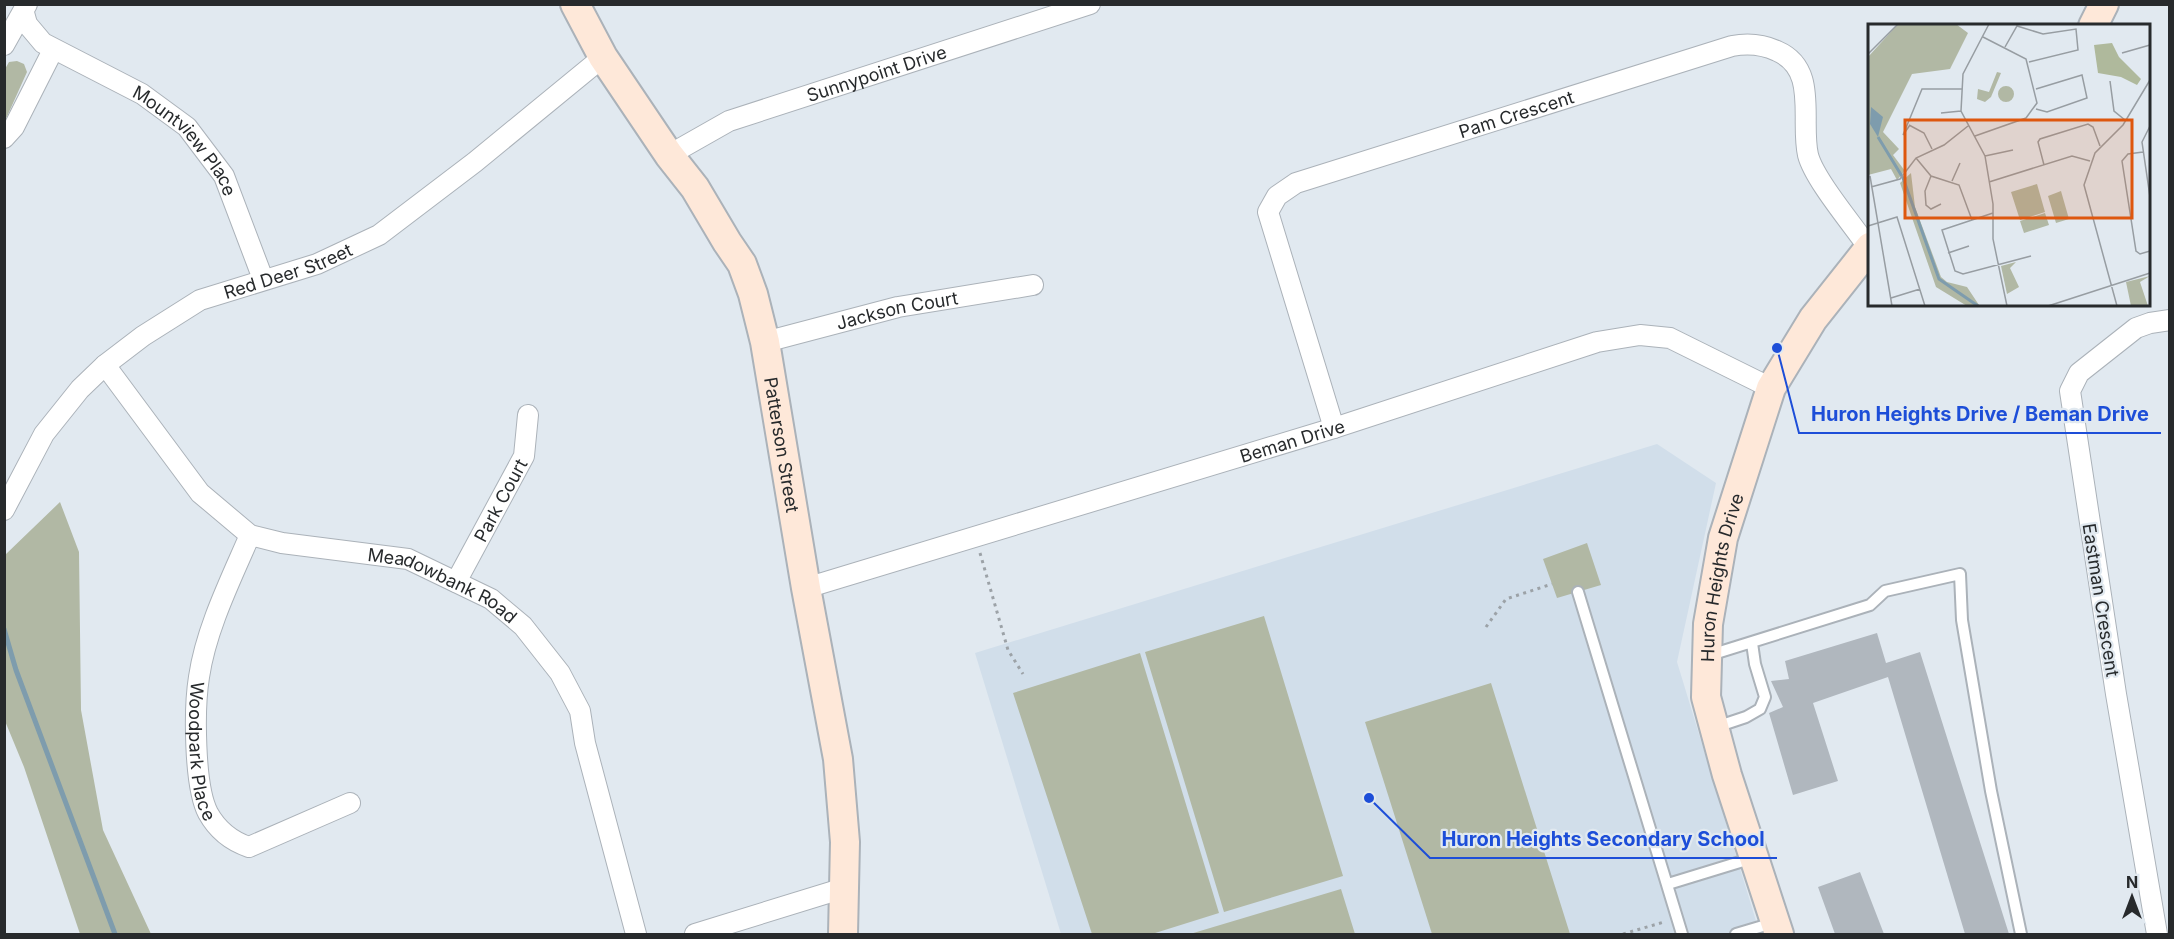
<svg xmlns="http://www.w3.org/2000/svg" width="2174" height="939" viewBox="0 0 2174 939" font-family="Inter,sans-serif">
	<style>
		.built { fill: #d1deea }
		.green { fill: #b1b8a4 }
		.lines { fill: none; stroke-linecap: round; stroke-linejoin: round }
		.stream { stroke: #7e9cad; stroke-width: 5 }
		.building { fill: #b0b7be }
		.lane-casing { stroke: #abb2b9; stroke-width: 14 }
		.street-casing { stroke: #abb2b9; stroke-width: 22 }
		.secondary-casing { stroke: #abb2b9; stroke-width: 32 }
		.path { stroke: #9ca2a7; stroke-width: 3; stroke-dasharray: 3 4.5; stroke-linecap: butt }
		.lane { stroke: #fff; stroke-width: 10 }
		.street { stroke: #fff; stroke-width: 20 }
		.secondary { stroke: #fee8d9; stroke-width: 28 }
		.labels { text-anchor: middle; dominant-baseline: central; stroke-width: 4.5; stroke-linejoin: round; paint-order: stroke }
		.street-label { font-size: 18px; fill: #272a2c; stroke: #e1e9f0 }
		.inset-river { fill: none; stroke: #7e9cad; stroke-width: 3 }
		.inset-road { fill: none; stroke: #979da2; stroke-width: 1.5 }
		.view { fill: #de570e; fill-opacity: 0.15; stroke: #de570e; stroke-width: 3 }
		.inset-edge { fill: none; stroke: #272a2c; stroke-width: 3 }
		.leader { fill: none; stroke: #1d4ed8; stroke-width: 2 }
		.callout-dot { fill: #1d4ed8; stroke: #e1e9f0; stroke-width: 2 }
		.callout-label { font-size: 20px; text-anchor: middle; font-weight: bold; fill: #1d4ed8; stroke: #e1e9f0; stroke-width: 4.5; stroke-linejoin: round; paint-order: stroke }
	</style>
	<rect width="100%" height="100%" fill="#e1e9f0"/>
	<path class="built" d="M1657,444l59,39 -39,179 83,272h-699l-86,-281z"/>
	<path class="green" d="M17,61l7,3 3,8 -22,49v-52l4,-7z
		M60,502l19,50 2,158 22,120 48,104h-71l-56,-167 -19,-46v-166z
		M1587,543l14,42 -44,13 -14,-39z
		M1264,616l79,260 -119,36 -79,-260z
		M1140,653l79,260 -67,21h-60l-79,-241z
		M1491,683l79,251h-138l-67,-212z
		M1341,889l14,45h-165z"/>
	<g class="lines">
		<path class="stream" d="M4,629l12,41 99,264"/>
	</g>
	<path class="building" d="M1877,633l9,30 34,-11 89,282h-44l-77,-257 -75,26 25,78 -45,14 -24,-82 14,-6 -12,-26 18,-2 -4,-18z
		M1860,872l24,62h-49l-17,-47z"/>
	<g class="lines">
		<g class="lane-casing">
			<path id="lane" d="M1578,592l104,342
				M1707,656l163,-51 15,-14 75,-17 2,46 29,171 30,143
				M1716,727l30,-10 14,-8 5,-12 -10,-33 -3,-21
				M1668,884l85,-26
				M1736,934l37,-11"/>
		</g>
		<g class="street-casing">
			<g id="street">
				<path id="s1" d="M24,13l3,11 16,19 99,51 45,33 37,49 39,103"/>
				<path d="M4,45l23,-41"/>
				<path d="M4,138l10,-11 39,-77"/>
				<path id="s2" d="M669,155l60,-34 361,-117"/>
				<path id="s3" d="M765,342l133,-35 135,-22"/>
				<path id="s4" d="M105,365l95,128 50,42 32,8 126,16 83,40 32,27 37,47 20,38 5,32 51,191"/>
				<path id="s5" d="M1334,428l-66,-216 9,-16 19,-13 436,-137c16,-3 30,-2 45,5 42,18 23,69 31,104 6,24 45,70 60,92"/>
				<path id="s6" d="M4,510l40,-76 36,-45 25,-24 38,-29 57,-36 117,-36 62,-29 96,-73 128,-105"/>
				<path id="s7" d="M250,535c-19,44 -44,94 -51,142 -5,31 -5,109 9,136 10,18 23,28 41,34l101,-44"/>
				<path id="s8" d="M456,582l68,-126 4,-41"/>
				<path id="s9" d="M806,588l528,-160 263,-86 43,-7 30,3 101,50"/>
				<path d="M695,934l149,-46"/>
				<path d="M2157,934l-41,-240 -46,-303 9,-18 57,-45 14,-5 20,-3"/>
			</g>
		</g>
		<g class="secondary-casing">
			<g id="secondary">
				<path id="s10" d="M575,4l28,53 66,98 26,33 32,54 15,22 11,30 12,48 41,246 32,171 7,83 -2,92"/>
				<path d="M2093,26l11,-22"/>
				<path id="s11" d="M1779,934l-52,-159 -21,-78 2,-73 15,-86 48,-150 42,-69 57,-72"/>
			</g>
		</g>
		<path class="path" d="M980,553l28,97 15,24
			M1486,627l20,-28 46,-15
			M1623,934l41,-12"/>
		<use href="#lane" class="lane"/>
		<use href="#street" class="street"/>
		<use href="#secondary" class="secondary"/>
	</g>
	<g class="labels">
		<g class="street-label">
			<text stroke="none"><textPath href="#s2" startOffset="224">Sunnypoint Drive</textPath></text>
			<text stroke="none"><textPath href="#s5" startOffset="498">Pam Crescent</textPath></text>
			<text stroke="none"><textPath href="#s1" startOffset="212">Mountview Place</textPath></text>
			<text stroke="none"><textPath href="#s6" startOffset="386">Red Deer Street</textPath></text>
			<text stroke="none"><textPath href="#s3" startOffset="136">Jackson Court</textPath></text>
			<text stroke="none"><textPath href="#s9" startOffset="508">Beman Drive</textPath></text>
			<text stroke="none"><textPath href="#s10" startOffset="495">Patterson Street</textPath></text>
			<text stroke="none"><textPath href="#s8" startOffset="93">Park Court</textPath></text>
			<text stroke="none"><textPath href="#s11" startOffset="369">Huron Heights Drive</textPath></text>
			<text stroke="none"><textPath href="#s4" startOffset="426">Meadowbank Road</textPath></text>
			<text transform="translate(2101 600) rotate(81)">Eastman Crescent</text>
			<text stroke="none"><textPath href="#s7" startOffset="226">Woodpark Place</textPath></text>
		</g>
	</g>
	<g transform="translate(1868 24)">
		<rect width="282" height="282" fill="#e1e9f0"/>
		<path d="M30,0h58l12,9 -18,36 -38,5 -29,58 16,17 -6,6 12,16 -8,9 -6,-11 -23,6v-118zM129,48l4,1 -10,24 -6,5 -8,-3 1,-10 11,3zM130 70a8 8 0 1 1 16 0a8 8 0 1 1-16 0ZM43,149l4,34 26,70 6,5 20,5 12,18 -12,1 -31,-19 -36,-104zM169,160l8,28 -25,8 -9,-28zM193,167l8,28 -13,4 -8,-27zM177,189l4,12 -25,8 -4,-12zM148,238l-6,6 9,19 -12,7 -6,-28zM282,252l-10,6 8,24h-17l-5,-24z" fill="#b1b8a4"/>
		<path d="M244,19l7,14 22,22 -4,6 -16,-8 -23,-4 -4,-28z" fill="#afb99c"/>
		<path d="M3,83l12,10 -5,20 -8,-13z" fill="#7e9cad"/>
		<path class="inset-river" d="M10,113l25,41 36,101 39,27"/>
		<path class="inset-road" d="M121,0l-26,50 -2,37 24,45 8,48v35l14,67M137,23l12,-21 26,8 33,-5 2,21 -49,12M254,29l28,-8M0,30l30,-30M242,57l4,30 11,9M168,85l11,3 40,-14 -5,-23 -46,14M73,89l20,-2M41,101l15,8 8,16M42,101l-7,10 19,-46h40M282,102l-8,16 8,55M107,112l51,-18 11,-15 -11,-44 -43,-22M275,128l-15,2 -6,7 14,90 4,3 10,-3M117,132l28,-6M48,134l15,18 28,9 13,35M176,141l-6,-23 2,-3 48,-15 5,3 7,19M2,152l22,130M63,152l-6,15 1,14 5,4 10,-5M84,157l8,-18M121,158l83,-26 18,5M3,163l29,-8 16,-21 28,-13 24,-19M125,189l-51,17 13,41 8,3 68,-18M0,202l29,-9 28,89M80,229l21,-7M23,274l29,-9M180,282l102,-33M249,282l-33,-121 11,-32 28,-28 27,-45"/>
		<path class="view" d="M37,96h227v98h-227z"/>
		<rect width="282" height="282" class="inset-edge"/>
	</g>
	<path class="leader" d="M1777 348L1799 433H2161M1369 798L1430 858H1777"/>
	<g class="callout-dot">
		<circle cx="1777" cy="348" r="6"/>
		<circle cx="1369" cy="798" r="6"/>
	</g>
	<g class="callout-label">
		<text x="1980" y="421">Huron Heights Drive / Beman Drive</text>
		<text x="1603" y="846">Huron Heights Secondary School</text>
	</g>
	<rect width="2174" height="939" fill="none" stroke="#272a2c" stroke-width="12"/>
	<g transform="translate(2132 897)" stroke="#e1e9f0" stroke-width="4.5" paint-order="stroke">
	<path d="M0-4.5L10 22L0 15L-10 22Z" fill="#272a2c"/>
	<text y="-9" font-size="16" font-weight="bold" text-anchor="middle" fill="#272a2c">N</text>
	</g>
</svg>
